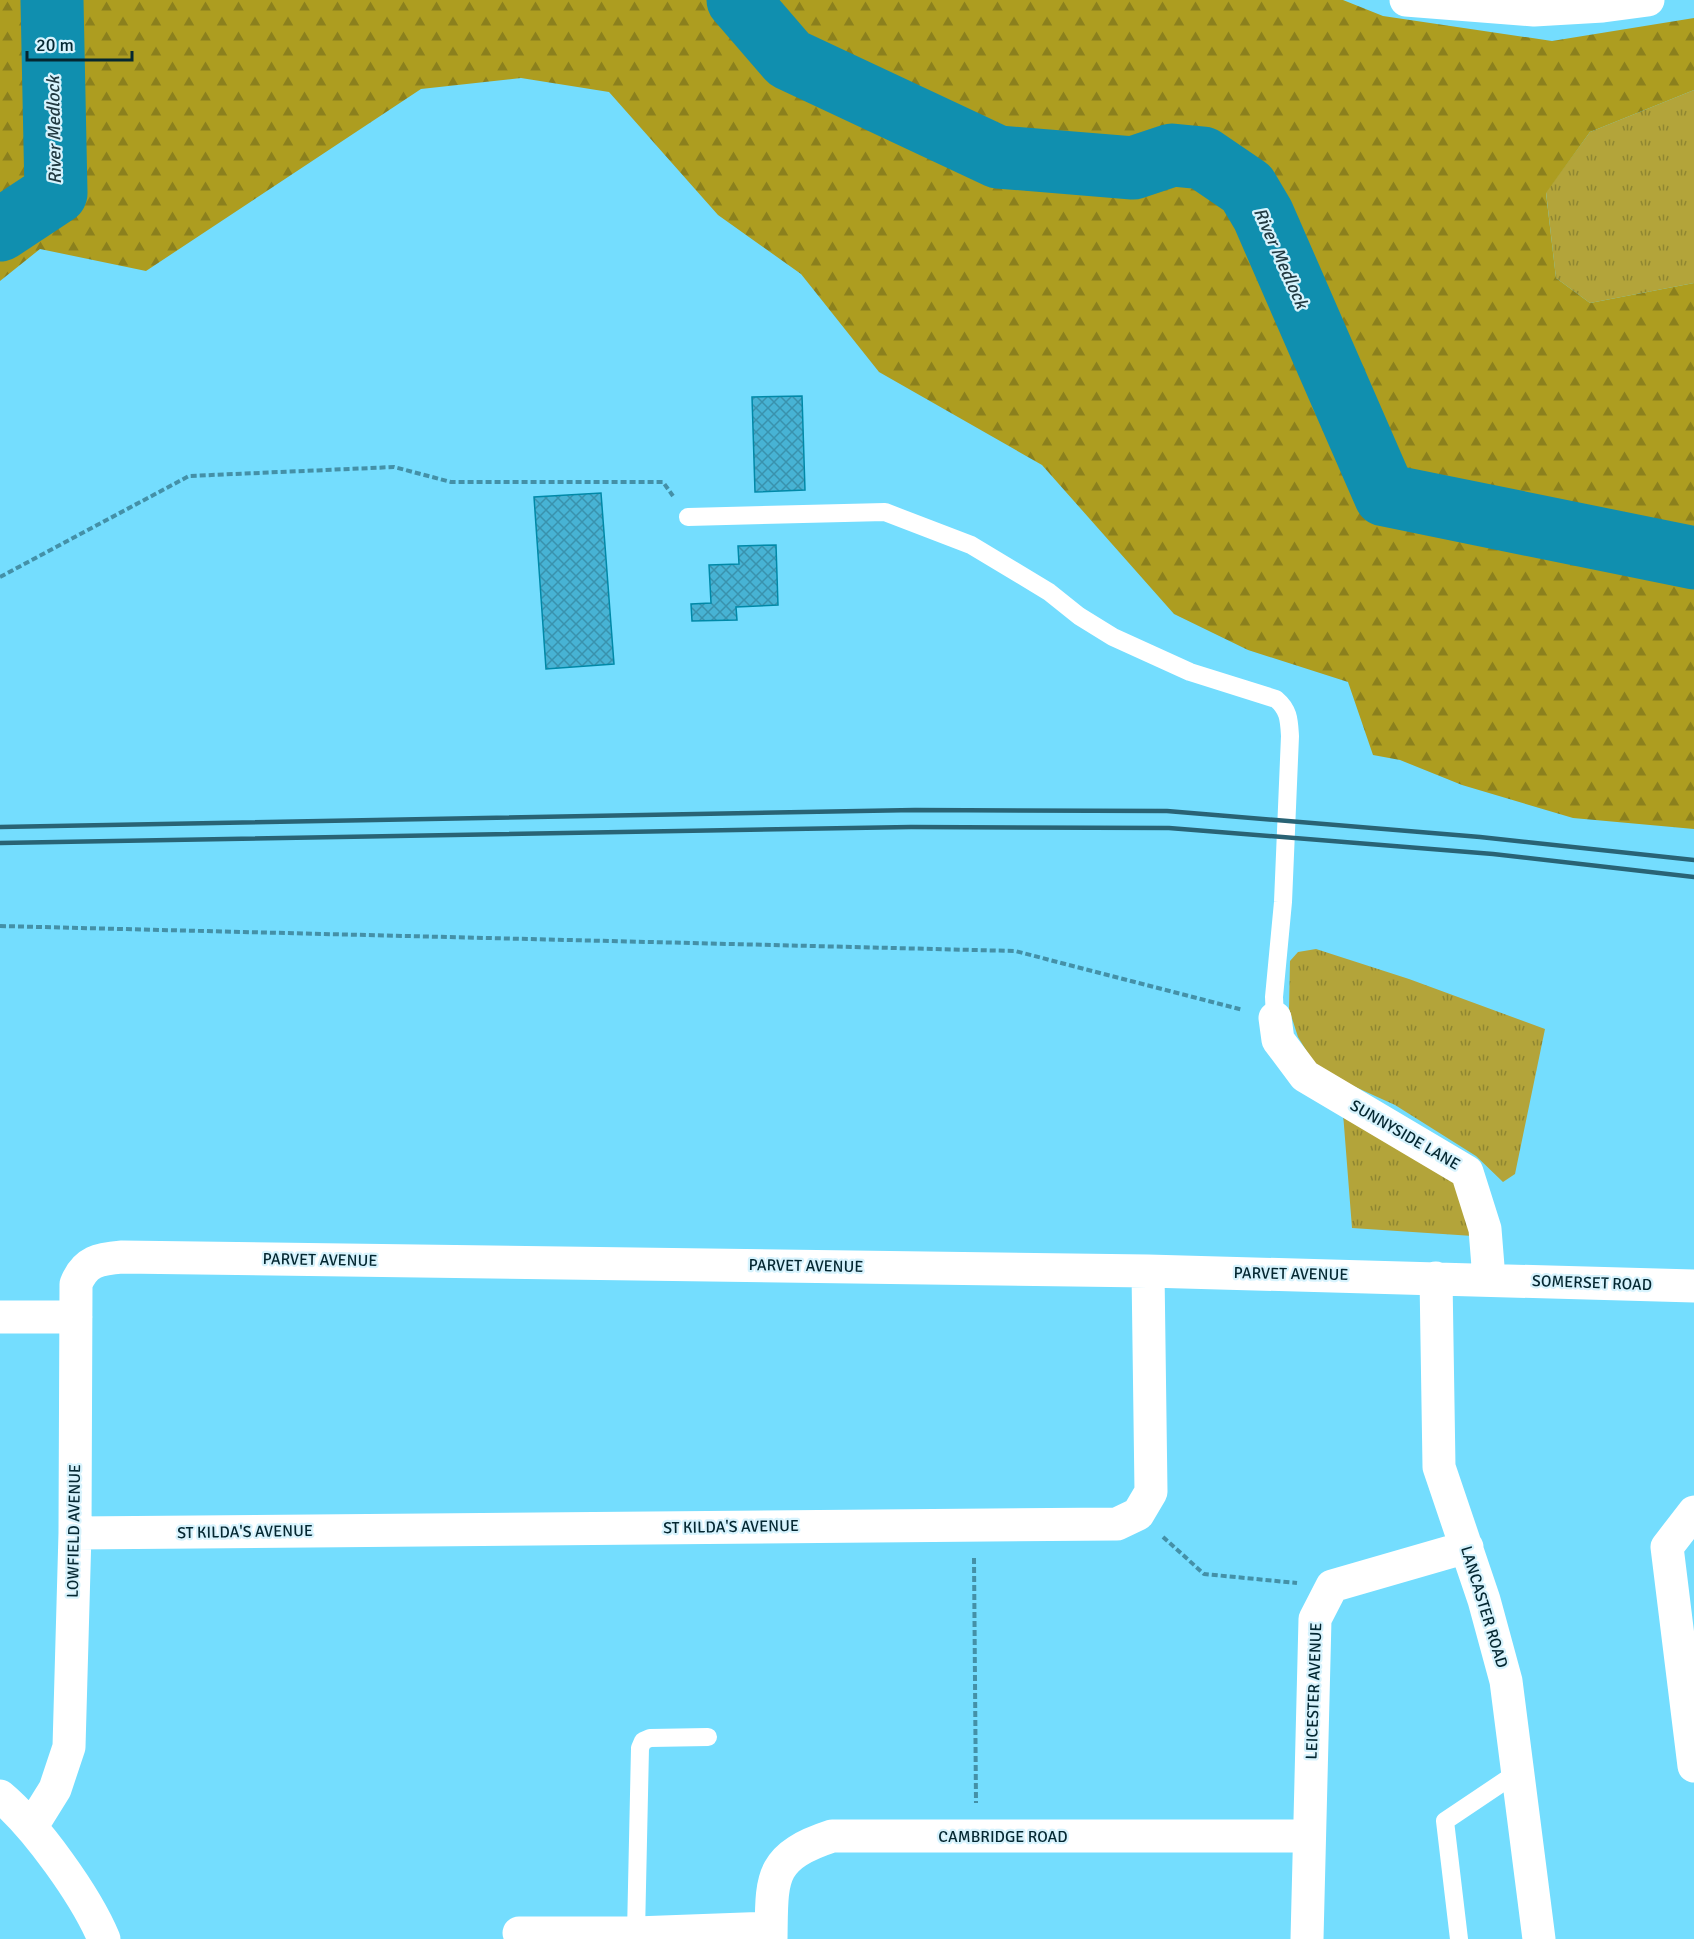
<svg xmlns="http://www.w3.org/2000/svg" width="1694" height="1939" viewBox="0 0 1694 1939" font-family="Signika,sans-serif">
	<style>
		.grass { fill: url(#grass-tufts) }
		.forest { fill: url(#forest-firs) }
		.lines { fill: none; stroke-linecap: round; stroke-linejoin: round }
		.river { stroke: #108faf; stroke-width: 63 }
		.building { fill: url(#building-cross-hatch); stroke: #0089a8; stroke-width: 1.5 }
		.path { stroke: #4490a7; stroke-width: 4; stroke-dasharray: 6 3; stroke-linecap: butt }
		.lane { stroke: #fff; stroke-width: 18 }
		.street { stroke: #fff; stroke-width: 33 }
		.rail { stroke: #296375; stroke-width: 4.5 }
		.labels { text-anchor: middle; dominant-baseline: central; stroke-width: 4.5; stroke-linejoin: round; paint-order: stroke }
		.street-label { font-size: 16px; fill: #042731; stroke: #d7f3fd }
		.water-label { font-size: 18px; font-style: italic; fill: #223a42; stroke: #d7f3fd }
	</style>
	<defs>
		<pattern id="grass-tufts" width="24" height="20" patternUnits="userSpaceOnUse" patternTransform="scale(1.5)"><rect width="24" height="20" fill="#b3a43a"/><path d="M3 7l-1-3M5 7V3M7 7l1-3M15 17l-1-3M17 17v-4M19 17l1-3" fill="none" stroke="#8f8631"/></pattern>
		<pattern id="forest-firs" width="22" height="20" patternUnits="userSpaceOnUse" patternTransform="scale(1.5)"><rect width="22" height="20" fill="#ad9d20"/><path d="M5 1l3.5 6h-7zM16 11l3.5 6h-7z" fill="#8b801d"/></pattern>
		<pattern id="building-cross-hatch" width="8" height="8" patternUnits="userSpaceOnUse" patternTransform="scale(1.5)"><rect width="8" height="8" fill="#47b3d4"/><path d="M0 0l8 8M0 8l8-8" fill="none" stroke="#3992ad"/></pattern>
	</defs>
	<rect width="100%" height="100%" fill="#74ddfe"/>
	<path class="grass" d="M1694,90v193l-104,20 -34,-25 -10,-86 44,-60z
		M1316,949l93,30 136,50 -30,145 -12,8 -27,-26 -81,-51 -77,-35 -20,-33 -9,-28 1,-48 8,-9z
		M1343,1113l110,65 20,58 -121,-8z"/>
	<path class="forest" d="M0,0h1343l40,16 169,25 142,-23v72l-104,42 -44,61 10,85 34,25 104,-20v546l-121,-11 -111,-33 -62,-25 -27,-5 -25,-73 -100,-32 -74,-36 -132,-149 -163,-93 -78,-98 -83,-59 -109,-123 -88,-14 -100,11 -275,182 -106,-22 -40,32z"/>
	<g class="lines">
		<path class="river" d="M738,0l51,59 209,98 135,11 39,-13 31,3 44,30 16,27 122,280 309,63
			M0,230l56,-37 -4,-193"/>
	</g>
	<path class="building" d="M802,396l3,94 -50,2 -3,-95z
		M601,493l13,171 -68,5 -12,-172z
		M776,545l2,60 -42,2 1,13 -45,1 -1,-17 20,-1 -2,-38 30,-1 -1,-18z"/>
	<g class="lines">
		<path class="path" d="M0,577l189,-101 205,-9 57,15h212l10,14
			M0,926l1015,25 228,59
			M1163,1537l41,37 93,9
			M974,1558l2,245"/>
		<path class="lane" d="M688,517l197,-5 86,33 78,47 30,24 34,21 77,35 86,27c13,11 13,21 14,37l-7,166 -9,95 1,21
			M636,1933l4,-185 3,-7 7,-3 58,-1
			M1459,1939l-14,-118 73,-49"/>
		<path class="street" d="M1406,0l128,10 69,-4 45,-6
			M1275,1018l3,22 27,36 162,96 18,57 4,50
			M1436,1278l3,189 45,133 22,81 33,258
			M0,1317h76
			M1694,1512l-27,35 27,219
			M75,1533l1042,-9 21,-10 13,-22 -3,-221
			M0,1796c36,30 86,100 104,143
			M32,1826l23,-37 14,-42 6,-214 1,-249c9,-23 23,-25 46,-27l1026,14 546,15
			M519,1933h117l135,-5
			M771,1939c1,-61 -3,-82 61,-103h477
			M1307,1939l8,-320 17,-33 135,-39"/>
		<path class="rail" d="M0,827l915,-17 252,1 313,26 214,23
			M0,843l911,-16 258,1 324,26 201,23"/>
	</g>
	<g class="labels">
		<g class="street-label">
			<text transform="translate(1405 1135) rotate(30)">SUNNYSIDE LANE</text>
			<text transform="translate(320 1260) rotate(1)">PARVET AVENUE</text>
			<text transform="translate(806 1266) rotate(1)">PARVET AVENUE</text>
			<text transform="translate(1291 1274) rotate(1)">PARVET AVENUE</text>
			<text transform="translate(1592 1283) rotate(2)">SOMERSET ROAD</text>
			<text transform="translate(731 1527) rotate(-1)">ST KILDA'S AVENUE</text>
			<text transform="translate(74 1531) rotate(-89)">LOWFIELD AVENUE</text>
			<text transform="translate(245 1532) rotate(-1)">ST KILDA'S AVENUE</text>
			<text transform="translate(1484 1607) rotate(73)">LANCASTER ROAD</text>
			<text transform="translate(1314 1691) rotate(-88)">LEICESTER AVENUE</text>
			<text x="1003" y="1837">CAMBRIDGE ROAD</text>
		</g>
		<g class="water-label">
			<text transform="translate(54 130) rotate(-91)">River Medlock</text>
			<text transform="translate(1281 258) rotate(66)">River Medlock</text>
		</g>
	</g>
	<path d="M27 51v9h105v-9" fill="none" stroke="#042731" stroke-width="3"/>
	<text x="36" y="51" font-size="18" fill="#042731" stroke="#d7f3fd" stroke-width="4.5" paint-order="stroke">20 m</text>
</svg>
